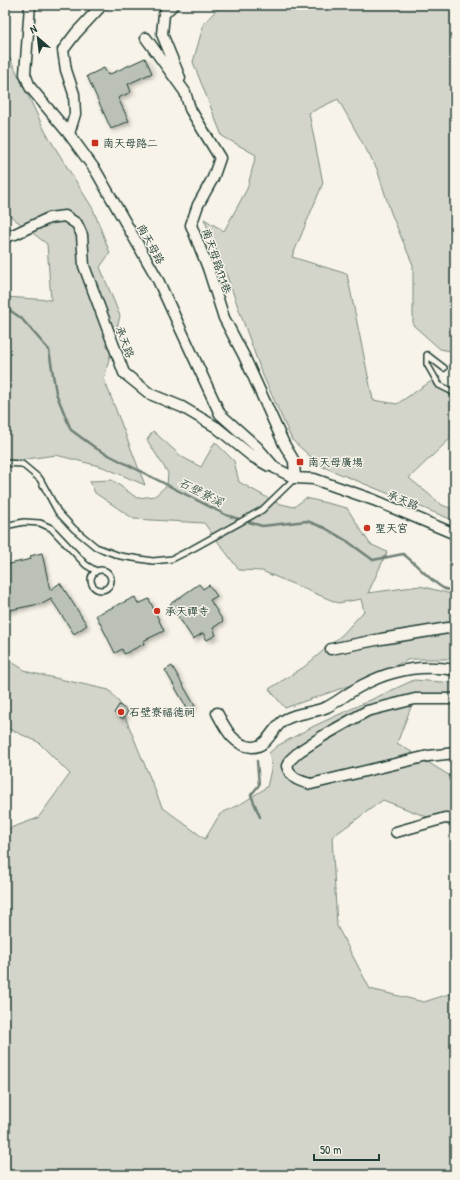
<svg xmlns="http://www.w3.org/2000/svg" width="460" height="1180" viewBox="0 0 460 1180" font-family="'Patrick Hand','LXGW WenKai TC',sans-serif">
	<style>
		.green { fill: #d3d5ca; stroke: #79897f }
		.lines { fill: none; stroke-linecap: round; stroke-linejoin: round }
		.stream { stroke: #6f8077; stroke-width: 2.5 }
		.building { fill: #bbc1b6; stroke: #1f3d34; filter: url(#shadow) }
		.service-casing { stroke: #1f3d34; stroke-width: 8 }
		.minor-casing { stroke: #1f3d34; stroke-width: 13 }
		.service { stroke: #f7f3e8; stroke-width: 5 }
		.minor { stroke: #f7f3e8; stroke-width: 10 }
		.poi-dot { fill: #c8321e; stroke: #f7f3e8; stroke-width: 1.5 }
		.labels { text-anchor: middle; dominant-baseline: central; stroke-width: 3; stroke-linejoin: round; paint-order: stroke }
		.poi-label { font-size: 11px; fill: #1f3d34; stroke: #f7f3e8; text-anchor: start }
		.street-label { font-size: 11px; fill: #1f3d34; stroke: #f7f3e8 }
		.water-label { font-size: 12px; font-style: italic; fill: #405950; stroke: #f7f3e8 }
	</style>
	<defs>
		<filter id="shadow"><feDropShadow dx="2.5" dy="2.5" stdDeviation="2" flood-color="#0004"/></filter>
	</defs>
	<rect width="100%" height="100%" fill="#f7f3e8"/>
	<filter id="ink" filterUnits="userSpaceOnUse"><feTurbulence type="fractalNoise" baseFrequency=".025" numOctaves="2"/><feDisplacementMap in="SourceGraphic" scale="8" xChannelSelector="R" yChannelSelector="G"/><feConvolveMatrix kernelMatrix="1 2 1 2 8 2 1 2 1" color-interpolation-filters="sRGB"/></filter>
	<g filter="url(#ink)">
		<path class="green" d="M221,5h234v347l-15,-3 -27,-24v-60l-22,-52 -14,-44 -39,-70 -29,14 14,70 -31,74 55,17 26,126 24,4 42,-28 16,28v30l-46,44 33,27 13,5v11l-134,-55 -29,-26 -31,-69 -37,-103 -20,-49 20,12 23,-42 9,-34 -34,-19 -29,-74 11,-39z
			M5,48l41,85 47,76 17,44 -10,14 20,49 -16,63 41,106 -42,-18 -47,-12 -51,7v-165l46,3 -4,-56 -42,-32z
			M153,431l29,26 19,10 14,-25 19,19 5,21 38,21 17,4 12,-9 41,10 23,36 17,8 -19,41 52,-7 35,9v64h-45l-56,25 -69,24 -16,-19 35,-22 39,-33 21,-23 -3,-12 -23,4 -76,-32 -23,-1 -35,-47 -70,-4 -39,-26 -5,-12 22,-1 25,18 18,-2 12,-11 1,-12 -21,-33z
			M5,658l23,14 81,18 10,12 43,105 43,32 15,-25 24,-12 23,-15 5,-22 -3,-12 8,-7 37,-20 100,-46 41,3v21l-39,-10 -19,49 58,36v44l-2,4 -70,-27 -51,37 5,89 33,63 54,13 31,-10v183h-450v-345l33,-12 32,-44 -32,-32 -33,-15z"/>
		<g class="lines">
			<path class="stream" d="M5,307l16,11 28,32 7,43 15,37 26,19 129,66 36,11 45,-5 18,7 22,13 26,19 30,-6c13,9 29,29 42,35 3,1 7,1 10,2
				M257,761l2,24 -8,10 9,22"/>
		</g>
		<path class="building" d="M145,58l7,15 -24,11 3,8 -13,6 11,23 -18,8 -24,-53 17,-8 4,7z
			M42,553l8,37 10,-7 27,42 -13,9 -23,-35 -7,4 -39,8v-46l26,-6 -1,-3z
			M199,584l4,5 6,-4 8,11 -7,4 13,21 -10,7 3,7 -9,5 -4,-7 -10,6 -23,-35z
			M135,597l3,7 11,-5 15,32 -21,10 1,3 -20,10 -2,-5 -7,4 -19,-38z
			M172,666l23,40 -7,4 -23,-40z
			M119,705l9,6 -5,8 -9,-6z"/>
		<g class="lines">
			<g class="service-casing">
				<path id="service" d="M444,368l-17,-13v9l12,21 16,8
					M5,463l17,1 18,15 18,33 16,17 22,18 24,9 33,5 19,-2 20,-10 70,-39 33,-32
					M5,526l19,-4 16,1 11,5 35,37 10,6
					M91 580a10 10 0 1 1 20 0a10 10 0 1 1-20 0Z"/>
			</g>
			<g class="minor-casing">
				<path id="minor" d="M30,5l-5,69 5,13 39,47 27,37 61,107 63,136 37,33 18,21 20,10 19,1 60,21 81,34
					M173,5l-9,9 -2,20 18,44
					M146,38l39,54 5,17 30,49 -7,20 -15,27 -7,20 17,43 16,50 20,38 40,88 10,17 1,17
					M69,134l6,-20 -1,-20 -8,-24 -3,-20 13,-17 26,-28
					M5,237l10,-3 34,-16 16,-2 12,8 5,11 2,31 40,107 26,21 32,13 34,20 37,30 16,9
					M331,649l50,-10 67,-11 7,1
					M455,699h-40l-48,12 -44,25 -23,15 -10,9 -3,6c4,13 12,15 24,18l117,-28 27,-3
					M217,713c8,14 16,33 35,34 16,1 21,-22 34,-28 13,-7 28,-6 41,-12 12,-6 22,-15 34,-21 29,-16 61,-22 94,-16
					M396,832l49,-14 10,1"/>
			</g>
			<use href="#service" class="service"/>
			<use href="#minor" class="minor"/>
		</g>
	</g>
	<g class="poi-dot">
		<rect x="91" y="139" width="8" height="8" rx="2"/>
		<rect x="296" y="458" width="8" height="8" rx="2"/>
		<circle cx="367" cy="528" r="4"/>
		<circle cx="157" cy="611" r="4"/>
		<circle cx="121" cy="712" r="4"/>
	</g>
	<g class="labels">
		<g class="poi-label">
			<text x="103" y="143">南天母路二</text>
			<text x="308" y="462">南天母廣場</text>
			<text x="375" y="528">聖天宮</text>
			<text x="165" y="611">承天禪寺</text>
			<text x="129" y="712">石壁寮福德祠</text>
		</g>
		<g class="street-label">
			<text transform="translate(151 244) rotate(61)">南天母路</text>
			<text transform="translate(217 261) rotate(71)">南天母路171巷</text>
			<text transform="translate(125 342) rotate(69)">承天路</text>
			<text transform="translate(403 500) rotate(23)">承天路</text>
		</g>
		<g class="water-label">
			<text transform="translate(201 492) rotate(27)">石壁寮溪</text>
		</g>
	</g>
	<rect width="460" height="1180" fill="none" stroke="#f7f3e8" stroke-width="20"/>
	<rect x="10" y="10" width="440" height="1160" fill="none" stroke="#1f3d34" stroke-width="1.5" filter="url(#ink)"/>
	<g transform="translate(38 38) rotate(332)" stroke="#f7f3e8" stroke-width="3" paint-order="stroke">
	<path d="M0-3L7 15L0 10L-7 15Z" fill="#1f3d34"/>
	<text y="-6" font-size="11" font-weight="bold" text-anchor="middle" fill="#1f3d34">N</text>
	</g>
	<path d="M314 1154v6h65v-6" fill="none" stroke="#1f3d34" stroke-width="2"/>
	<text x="320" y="1154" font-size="12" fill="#1f3d34" stroke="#f7f3e8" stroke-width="3" paint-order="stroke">50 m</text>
</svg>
